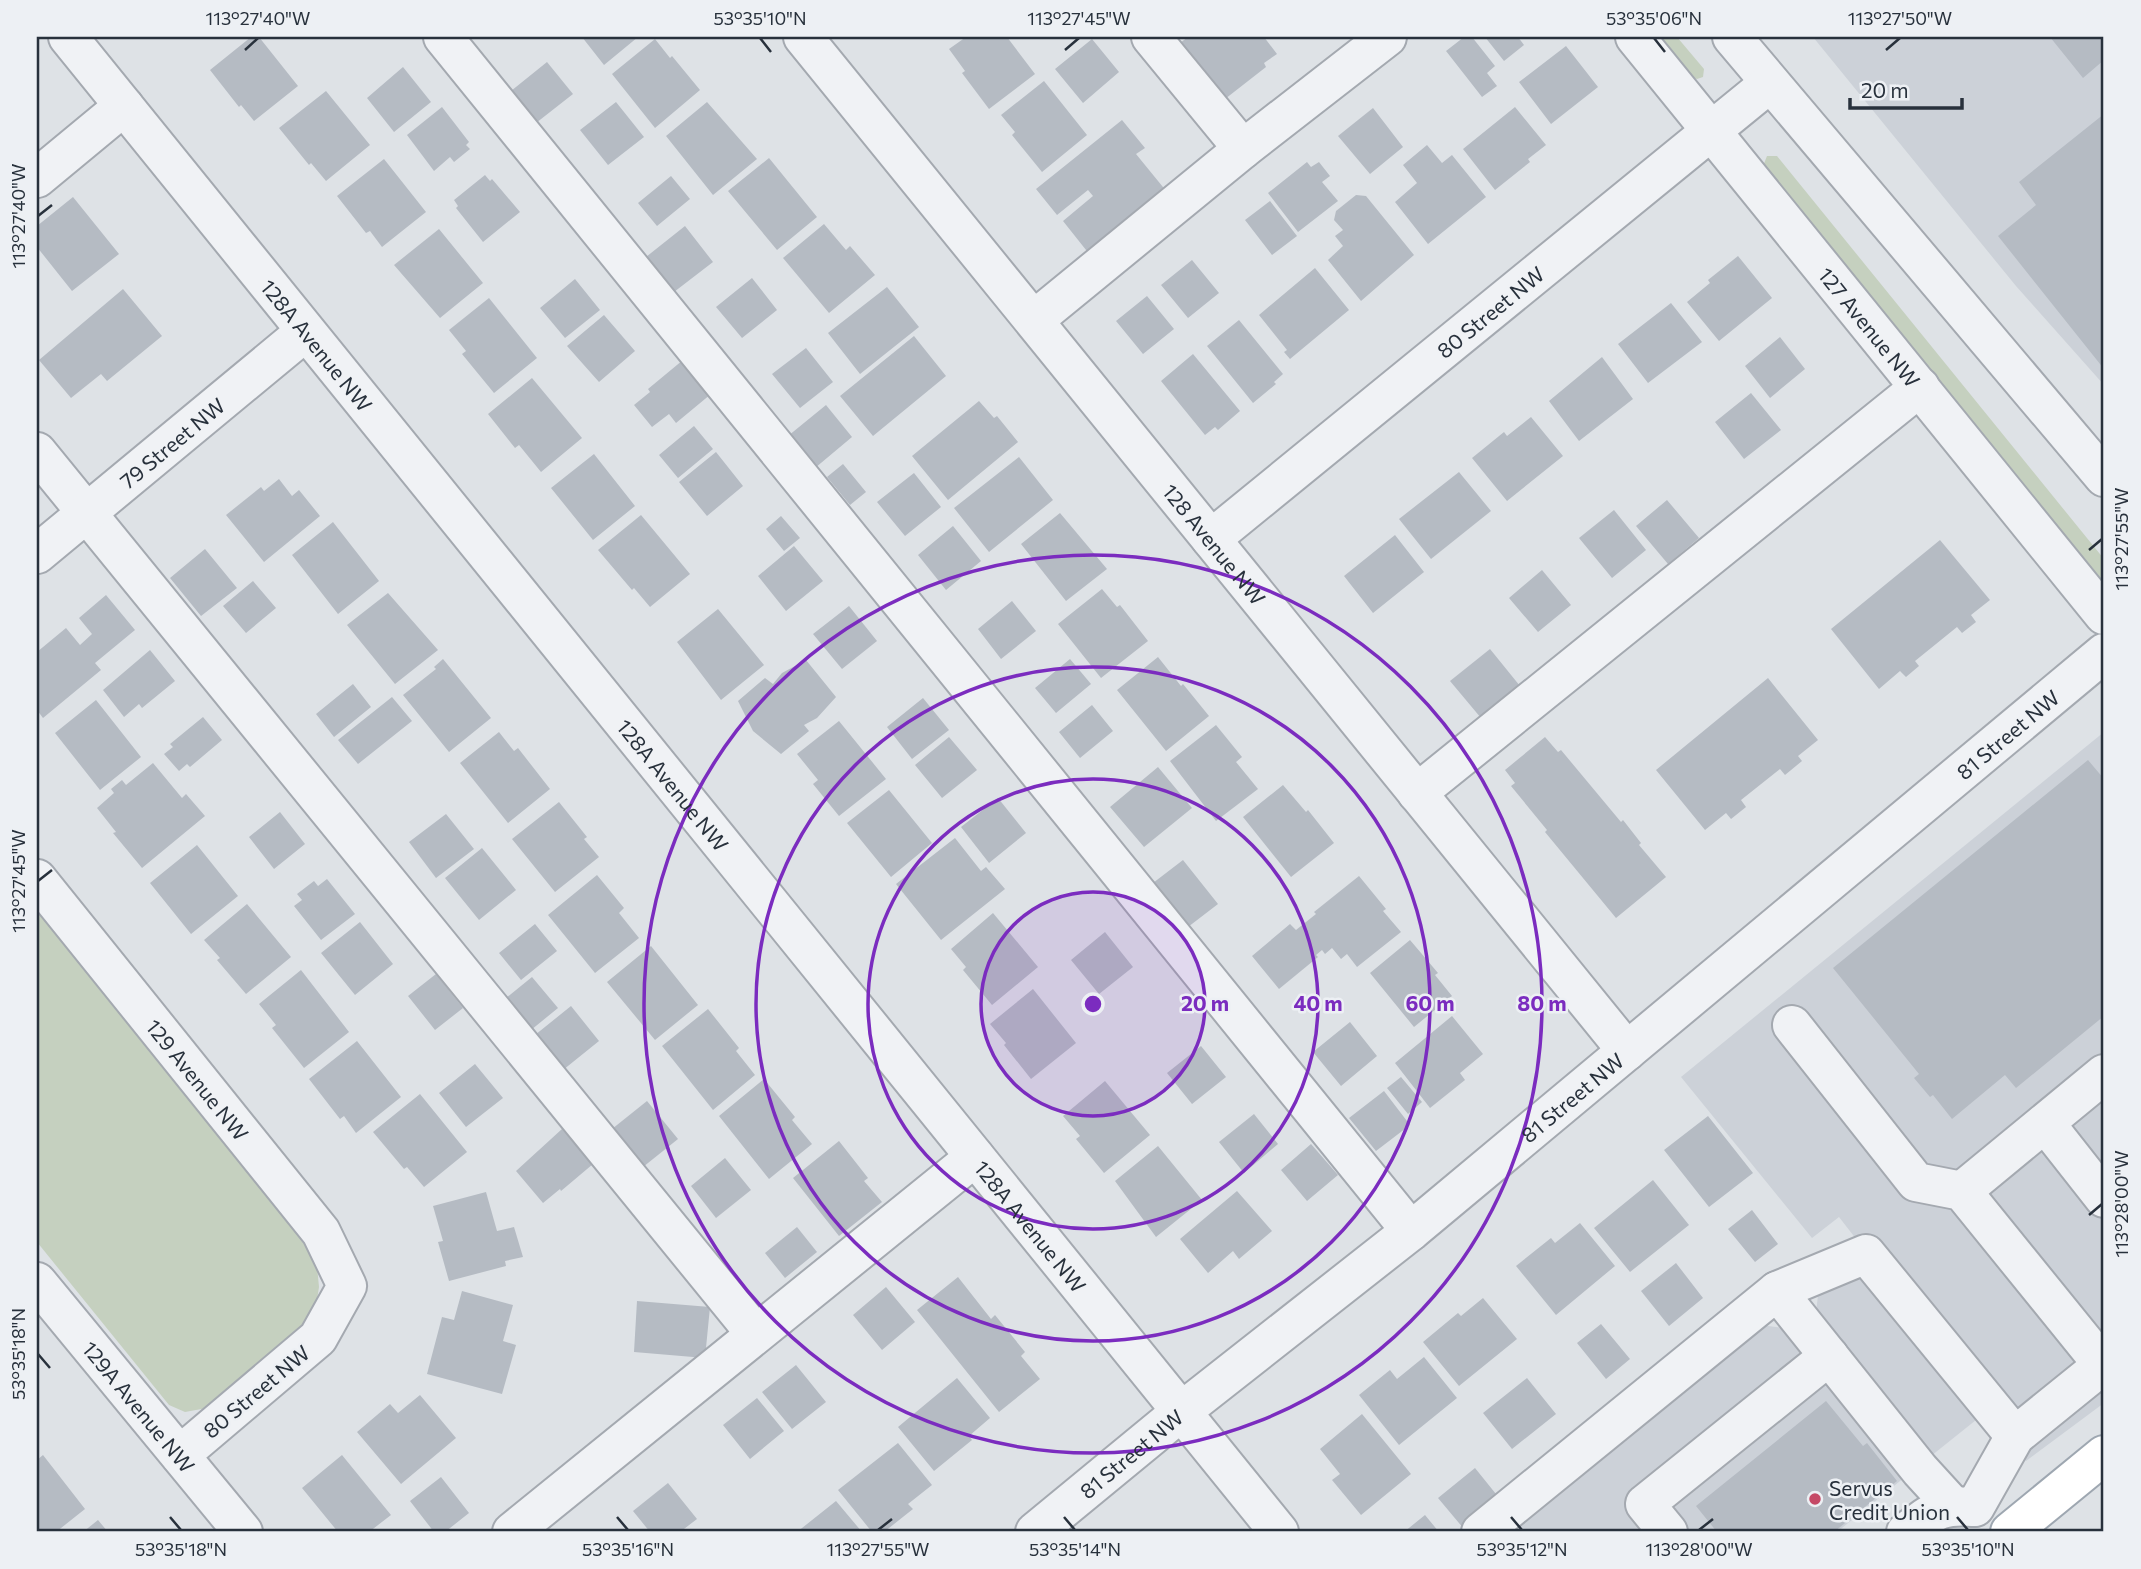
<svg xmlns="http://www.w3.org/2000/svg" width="2141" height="1569" viewBox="0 0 2141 1569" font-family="Commissioner,sans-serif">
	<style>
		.built { fill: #ccd1d8 }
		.green { fill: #c5d0bf }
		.building { fill: #b5bbc3 }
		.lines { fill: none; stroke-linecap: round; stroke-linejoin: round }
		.minor-casing { stroke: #a4a9b0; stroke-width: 42 }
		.major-casing { stroke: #9ea7b1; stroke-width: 42 }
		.minor { stroke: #f0f2f5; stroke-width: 38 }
		.major { stroke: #fff; stroke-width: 38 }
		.ticks { fill: none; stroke: #28313c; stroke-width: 2.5 }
		.ring { fill: none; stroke: #7b2cbf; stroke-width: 3.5 }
		.poi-dot { fill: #c54966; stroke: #edf0f4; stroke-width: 2.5 }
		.labels { text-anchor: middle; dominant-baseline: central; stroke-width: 5; stroke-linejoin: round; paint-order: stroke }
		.street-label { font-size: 21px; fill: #28313c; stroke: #edf0f4 }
		.poi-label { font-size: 21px; fill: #28313c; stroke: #edf0f4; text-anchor: start }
		.centre { fill: #7b2cbf; stroke: #edf0f4; stroke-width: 3.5 }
		.ring-label { font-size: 21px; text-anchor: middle; font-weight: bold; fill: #7b2cbf; stroke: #edf0f4; stroke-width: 5; stroke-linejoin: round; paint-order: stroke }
		.neatline { fill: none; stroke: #28313c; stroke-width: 2.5 }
		.ticks-label { font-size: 18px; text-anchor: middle; fill: #28313c }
	</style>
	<rect width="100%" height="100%" fill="#dee2e6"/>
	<path class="built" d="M1813,37h291v348l-88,-99z
		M2104,732v671l-78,58 -40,-49 -55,44 -115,-143 4,-36 40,-33 -21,-27 -27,21 -131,-161z
		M1760,1325l24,3 121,149 -68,55h-332z"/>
	<path class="green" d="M1659,37h18l27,32 -1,8 -6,2 -5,-2z
		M1767,156h10l327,403v27l-341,-420z
		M37,910l269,334 11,22 2,21 -3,19 -12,23 -97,79 -22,4 -16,-7 -132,-163z"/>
	<path class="building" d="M251,37h8l39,49 -44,35 -13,-16 -2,2 -29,-37z
		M582,37h56l-34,28z
		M966,37h41l28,37 -46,35 -27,-36 3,-2 -16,-22z
		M1188,37h76l13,17 -13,9 2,4 -41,32 -45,-56z
		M1464,37h8l23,29 -8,7 10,13 -15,11 -36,-46z
		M1485,37h33l6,8 -20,16z
		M2050,37h54v23l-21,18z
		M655,39l15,19 2,-2 28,34 -45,38 -43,-54z
		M1092,39l27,33 -36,31 -28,-34z
		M1566,46l32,41 -47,37 -32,-42z
		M547,62l26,32 -37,29 -25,-32z
		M403,67l28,35 -37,30 -27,-34z
		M1044,81l43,54 -45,37 -30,-37 3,-3 -14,-17z
		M326,91l44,54 -44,36 -15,-18 -2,2 -30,-37z
		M616,102l28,35 -36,28 -28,-35z
		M707,102l50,57 -44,36 -47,-59z
		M442,107l27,35 -3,3 4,4 -16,13 -4,-5 -16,14 -27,-36z
		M1515,107l31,38 -18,14 2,3 -35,28 -32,-41z
		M1373,108l30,39 -33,27 -32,-38z
		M2104,114v255l-106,-133 38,-31 -17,-23z
		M1122,120l23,28 -9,6 31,38 -77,63 -27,-34 30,-25 -5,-6 -31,25 -21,-26z
		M1427,145l15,18 10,-8 34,42 -58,47 -33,-42 22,-19 -14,-18z
		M769,158l48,59 -40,33 -49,-59z
		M384,159l42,53 -44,35 -12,-16 -4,2 -29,-37z
		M1307,162l4,5 8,-5 11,14 -8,6 16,19 -40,31 -30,-39z
		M485,175l5,6 2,-2 28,33 -37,30 -27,-34 2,-2 -4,-6z
		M671,176l19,23 -33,27 -19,-23z
		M1356,195l10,1 48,59 -53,46 -33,-41 15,-14 -8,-10 8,-6 -9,-10 2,-9z
		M73,197l46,57 -47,37 -35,-44v-21z
		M1270,201l27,35 -25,19 -27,-35z
		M824,224l22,26 4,-4 25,29 -46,38 -46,-55z
		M685,226l28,36 -39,30 -28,-35z
		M439,229l44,54 -43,35 -46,-53z
		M1738,256l34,42 -53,43 -32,-39 23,-19 -2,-3z
		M1192,260l27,33 -31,25 -27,-33z
		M1315,268l34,42 -59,49 -6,-7 3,-2 -28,-35z
		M752,278l25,32 -35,28 -26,-31z
		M575,279l25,31 -35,28 -25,-30z
		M887,287l32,40 -59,47 -32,-41z
		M123,289l39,47 -55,45 -6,-7 -30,24 -32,-38z
		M1147,296l27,33 -31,25 -27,-33z
		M489,298l48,60 -43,35 -32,-39 4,-3 -17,-21z
		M1671,303l31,39 -54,41 -30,-39z
		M604,315l31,36 -36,31 -32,-36z
		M1239,320l44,54 -9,8 2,2 -23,19 -46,-57z
		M914,336l32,40 -73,60 -33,-40z
		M1780,337l25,32 -35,29 -25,-32z
		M806,348l27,34 -33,26 -28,-34z
		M1193,354l47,57 -22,19 -3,-3 -10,8 -44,-54z
		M1602,357l31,42 -54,42 -30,-40z
		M683,360l28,34 -35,29 -7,-9 -17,13 -18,-22 16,-13 -2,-3z
		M532,378l50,60 -41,34 -22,-27 -4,3 -27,-34z
		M1751,393l30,37 -37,29 -29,-37z
		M979,401l15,17 3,-2 21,26 -70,58 -36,-44z
		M826,405l26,32 -37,31 -27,-32z
		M1531,417l32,39 -56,45 -35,-43 32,-26 3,4z
		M694,426l19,23 -35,29 -19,-23z
		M716,452l27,34 -36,30 -28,-34z
		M594,454l41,52 -42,34 -42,-52z
		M1019,457l34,43 -64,52 -35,-44z
		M843,464l23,28 -16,13 -23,-28z
		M1459,472l32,39 -60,48 -32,-40z
		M914,473l27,34 -36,29 -28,-34z
		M279,479l13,17 7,-6 21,26 -56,46 -38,-47 35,-28 3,4z
		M1667,500l32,38 -31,26 -32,-38z
		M1614,510l32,40 -34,28 -33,-40z
		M1060,513l47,56 -41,32 -45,-57z
		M641,515l49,59 -40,33 -16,-19 -2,2 -34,-40z
		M781,516l19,22 -16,13 -18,-22z
		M333,522l46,59 -41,33 -46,-59z
		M953,526l28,35 -35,29 -28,-35z
		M1395,535l29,37 -51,41 -29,-37z
		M1940,540l50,60 -19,15 5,7 -14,11 -5,-6 -42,34 4,5 -13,11 -6,-6 -21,18 -48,-60z
		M794,546l29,35 -37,30 -28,-35z
		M205,549l32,39 -36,28 -31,-38z
		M1542,570l29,35 -33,27 -29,-34z
		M253,581l23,27 -30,25 -23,-27z
		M1102,589l15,18 3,-2 28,36 -47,37 -43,-54z
		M388,593l50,57 -43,34 -48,-59z
		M106,595l29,35 -40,33 6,7 -58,48 -6,-8v-58l29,-24 14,17 12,-11 -13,-16z
		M1012,601l24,30 -35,28 -23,-30z
		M849,606l28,35 -35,28 -29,-35z
		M718,609l46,56 -43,35 -44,-58z
		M1490,649l30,37 -39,32 -31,-37z
		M150,650l25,31 -33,27 -3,-4 -15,13 -21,-27z
		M1158,657l23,29 2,-2 26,32 -43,35 -49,-61z
		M443,659l48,59 -42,34 -46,-57 33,-26 -2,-2z
		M1070,659l21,25 -35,29 -21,-25z
		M806,660l30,37 -19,21 -13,7 5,6 -28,23 -28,-23 -15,-30 27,-23 8,6 9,-11z
		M1768,678l50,62 -20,16 4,5 -17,14 -5,-6 -39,31 5,7 -15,12 -5,-6 -21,17 -49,-60z
		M353,684l18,23 -37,30 -18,-23z
		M392,697l20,24 -54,43 -20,-24z
		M923,698l26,32 -37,29 -25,-32z
		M96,700l45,57 -41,33 -45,-57z
		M1092,705l21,26 -33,27 -21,-26z
		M203,717l19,23 -32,27 -3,-3 -8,7 -15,-17 9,-7 -3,-3z
		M839,721l47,58 -47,37 -26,-32 5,-4 -21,-26z
		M1216,725l26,32 -6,5 22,27 -42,32 -46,-60z
		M499,732l15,19 4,-3 32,41 -42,34 -48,-60z
		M949,737l28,33 -35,28 -27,-33z
		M1545,737l13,15 3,-2 60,72 2,-2 18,23 -2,2 27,32 -50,41 -71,-86 2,-2 -36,-44 4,-3 -10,-13z
		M2088,760l16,19v237l-88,72 -11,-13 -53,44 -19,-24 -3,2 -16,-19 5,-4 -86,-106z
		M153,763l29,35 4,-4 19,22 -63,52 -29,-35 3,-1 -19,-24 17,-15 -3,-4 11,-9 4,5z
		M1158,767l34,41 -48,39 -34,-40z
		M1283,785l23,27 2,-2 26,33 -43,34 -48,-60z
		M889,790l43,53 -41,34 -44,-54z
		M998,798l28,35 -37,30 -28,-36z
		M559,802l28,35 -3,2 15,18 -44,35 -43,-53z
		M280,812l25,32 -31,25 -25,-32z
		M446,814l28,35 -38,29 -27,-36z
		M955,838l26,33 5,-4 19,22 -64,51 -45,-56z
		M197,845l41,51 -47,38 -41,-51z
		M482,848l34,42 -37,30 -34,-42z
		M1183,860l35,44 -30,23 -35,-44z
		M597,875l27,33 -5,5 20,25 -44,35 -47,-58z
		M1359,876l27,33 -3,2 18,21 -44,35 -10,-13 -6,5 -9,-11 -7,6 -3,-4 -6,5 2,2 -39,32 -27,-33 38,-32 6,6 20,-16 -2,-2z
		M327,879l28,35 -34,26 -27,-34 8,-6 -5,-6 17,-13 4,5z
		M247,904l44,53 -45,37 -29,-34 3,-2 -16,-18z
		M993,913l45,54 -46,38 -29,-35 3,-3 -15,-18z
		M360,922l33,42 -38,31 -34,-42z
		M535,924l22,27 -36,29 -22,-27z
		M1105,932l28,35 -34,27 -28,-34z
		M1410,940l28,33 -3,2 17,21 -38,31 -44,-54z
		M651,946l47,59 -43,35 -48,-58z
		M301,970l48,62 -45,36 -32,-40 4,-3 -17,-21z
		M436,974l27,34 -28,22 -27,-34z
		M532,977l26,31 -27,22 -25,-32z
		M1033,989l43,54 -45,36 -27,-34 2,-2 -16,-19z
		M571,1006l28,35 -36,29 -28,-35z
		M708,1009l31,39 -3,3 19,24 -42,35 -51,-64z
		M1452,1016l31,38 -23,19 5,7 -35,28 -35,-45z
		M1350,1022l27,34 -36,30 -28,-34z
		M357,1041l44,56 -45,36 -12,-17 -4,3 -31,-40z
		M1201,1046l25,31 -34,27 -25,-31z
		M475,1064l28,34 -37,29 -27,-34z
		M1401,1077l21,25 -14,12 -21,-26z
		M764,1079l31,38 -3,3 20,24 -43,35 -50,-63z
		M1105,1081l45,54 -46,38 -28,-34 4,-3 -17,-20z
		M1384,1091l26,34 -34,26 -27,-33z
		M420,1094l47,58 -43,35 -17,-20 -3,2 -31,-37z
		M647,1101l31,38 -35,28 -31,-38z
		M1254,1114l24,30 -34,29 -25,-31z
		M1708,1116l45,57 -44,34 -45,-57z
		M562,1129l31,35 -32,27 -1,-2 -17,14 -27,-32z
		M839,1141l29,37 -4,3 18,21 -43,34 -46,-58z
		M1311,1144l27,31 -31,26 -26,-31z
		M1158,1146l44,54 -46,37 -41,-56z
		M725,1158l26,32 -35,28 -25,-32z
		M1653,1180l36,45 -59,47 -36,-44z
		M1237,1191l35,40 -33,28 -6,-8 -25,22 -28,-34z
		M486,1192l11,39 17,-4 9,30 -18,4 1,5 -57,15 -11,-39 5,-1 -10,-35z
		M1752,1210l26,34 -23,18 -27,-33z
		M1580,1223l35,43 -59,49 -40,-49 35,-28 4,5z
		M797,1227l20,25 -32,26 -20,-25z
		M1676,1263l27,35 -34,28 -28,-35z
		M958,1277l33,42 4,-4 30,37 -4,4 19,23 -41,33 -82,-102z
		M886,1287l29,35 -33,28 -29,-35z
		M462,1291l51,14 -10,36 13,4 -14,49 -75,-20 15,-57 12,3z
		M1483,1298l34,41 -58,47 -36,-44 35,-29 3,3z
		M637,1301l73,6 -5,51 -71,-6z
		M1601,1324l29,35 -24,20 -29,-36z
		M1424,1357l33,41 -58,47 -40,-50 31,-25 7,9z
		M796,1365l30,37 -34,27 -30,-37z
		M957,1378l33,40 -21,18 3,4 -38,31 -36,-44z
		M1527,1378l29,36 -44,35 -29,-36z
		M420,1395l36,43 -55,46 -44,-52 33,-28 8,9z
		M757,1398l27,33 -34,28 -27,-34z
		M1826,1401l37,45 4,-3 30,38 -63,51h-117l-21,-26z
		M1362,1414l49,60 -50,41 -29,-35 8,-6 -20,-25z
		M898,1443l34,42 -24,19 5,5 -29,23h-12l-34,-42z
		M43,1455l42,54 -29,23h-19v-72z
		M342,1455l49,60 -22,17h-31l-36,-44z
		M1475,1468l25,31 -36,30 -26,-31z
		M441,1477l28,36 -24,19h-11l-24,-31z
		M668,1483l29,36 -17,13h-30l-17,-21z
		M836,1501l26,31h-65z
		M1425,1515l14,17h-35z
		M98,1520l10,12h-25z"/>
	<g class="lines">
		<g class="minor-casing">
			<g id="minor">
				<path id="s1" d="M68,37l1211,1495"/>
				<path d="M443,37l968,1194"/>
				<path id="s2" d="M803,37l824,1014"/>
				<path d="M1151,37l92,112 144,-112"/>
				<path id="s3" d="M1635,37l469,578"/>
				<path d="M1732,37l372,440"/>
				<path d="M37,178l87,-72"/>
				<path d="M1034,320l209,-171"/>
				<path d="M37,452l718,881"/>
				<path id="s4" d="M1211,539l559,-456"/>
				<path id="s5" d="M37,554l268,-222"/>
				<path d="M1417,793l503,-406"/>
				<path id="s6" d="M37,879l284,353 26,54 -29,52 -138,117"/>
				<path d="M1792,1025l124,157 46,9 141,174"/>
				<path d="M2045,1123l59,75"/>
				<path d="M1962,1191l142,-117"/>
				<path id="s7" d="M37,1282l206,250"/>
				<path d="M1777,1291l89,-37 149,182"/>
				<path d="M1975,1507l40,-71 89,-72"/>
				<path d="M512,1532l463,-375"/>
				<path id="s8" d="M1035,1532l147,-121 229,-180 693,-578"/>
				<path d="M1481,1532l296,-241 143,179 32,35"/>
				<path d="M1668,1532l-23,-28 184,-148"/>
				<path d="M1906,1532c27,-20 33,-28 68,-25"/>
			</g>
		</g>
		<g class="major-casing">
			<path id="major" d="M2010,1532l94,-77"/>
		</g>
		<use href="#minor" class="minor"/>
		<use href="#major" class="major"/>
	</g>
	<path class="ticks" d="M760,38l11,14M1654,38l11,14M245,50l13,-12M1065,50l14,-12M1886,50l14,-12M38,216l14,-11M2089,550l13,-11M38,881l14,-11M2089,1215l13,-11M38,1354l12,14M170,1517l11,13M617,1517l11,13M1064,1517l11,13M1511,1517l11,13M1957,1517l11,13M878,1530l14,-11M1699,1530l14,-11"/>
	<circle cx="1093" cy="1004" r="112" fill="#7b2cbf" fill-opacity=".12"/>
	<g class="ring">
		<circle cx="1093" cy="1004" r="112"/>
		<circle cx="1093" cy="1004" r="225"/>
		<circle cx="1093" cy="1004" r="337"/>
		<circle cx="1093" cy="1004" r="449"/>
	</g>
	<circle class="poi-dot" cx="1815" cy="1499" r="7"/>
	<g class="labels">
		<g class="street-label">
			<text stroke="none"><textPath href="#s4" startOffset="360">80 Street NW</textPath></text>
			<text stroke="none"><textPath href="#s3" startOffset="373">127 Avenue NW</textPath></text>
			<text stroke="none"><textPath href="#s1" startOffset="396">128A Avenue NW</textPath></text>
			<text stroke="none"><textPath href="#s5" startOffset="175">79 Street NW</textPath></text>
			<text stroke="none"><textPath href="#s2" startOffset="653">128 Avenue NW</textPath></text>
			<text stroke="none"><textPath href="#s8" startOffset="1258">81 Street NW</textPath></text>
			<text stroke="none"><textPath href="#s1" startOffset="962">128A Avenue NW</textPath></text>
			<text stroke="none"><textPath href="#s6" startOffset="257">129 Avenue NW</textPath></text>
			<text stroke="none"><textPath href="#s8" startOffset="691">81 Street NW</textPath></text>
			<text stroke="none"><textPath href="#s1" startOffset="1530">128A Avenue NW</textPath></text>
			<text transform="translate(256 1391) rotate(-40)">80 Street NW</text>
			<text stroke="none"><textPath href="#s7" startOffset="161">129A Avenue NW</textPath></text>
			<text stroke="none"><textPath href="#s8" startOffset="124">81 Street NW</textPath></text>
		</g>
		<g class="poi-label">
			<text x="1829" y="1487">Servus<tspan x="1829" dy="24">Credit Union</tspan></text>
		</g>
	</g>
	<circle cx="1093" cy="1004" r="10" class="centre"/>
	<g class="ring-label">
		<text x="1205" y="1011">20 m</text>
		<text x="1318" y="1011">40 m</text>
		<text x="1430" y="1011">60 m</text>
		<text x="1542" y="1011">80 m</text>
	</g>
	<rect width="2141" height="1569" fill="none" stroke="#edf0f4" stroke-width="77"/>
	<path d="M1850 98v10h112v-10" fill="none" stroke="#28313c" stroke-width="3.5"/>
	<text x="1861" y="98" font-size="21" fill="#28313c" stroke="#edf0f4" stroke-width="5" paint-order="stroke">20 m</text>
	<rect x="38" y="38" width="2064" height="1492" class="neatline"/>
	<g class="ticks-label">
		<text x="258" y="25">113°27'40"W</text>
		<text x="760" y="25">53°35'10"N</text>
		<text x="1079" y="25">113°27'45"W</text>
		<text x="1654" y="25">53°35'06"N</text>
		<text x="1900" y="25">113°27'50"W</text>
		<text transform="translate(19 216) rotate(-90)" y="6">113°27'40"W</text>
		<text transform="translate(2122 539) rotate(-90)" y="6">113°27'55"W</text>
		<text transform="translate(19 881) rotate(-90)" y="6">113°27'45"W</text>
		<text transform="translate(2122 1204) rotate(-90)" y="6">113°28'00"W</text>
		<text transform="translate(19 1354) rotate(-90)" y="6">53°35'18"N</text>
		<text x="181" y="1556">53°35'18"N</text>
		<text x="628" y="1556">53°35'16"N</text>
		<text x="878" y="1556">113°27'55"W</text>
		<text x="1075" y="1556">53°35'14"N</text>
		<text x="1522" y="1556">53°35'12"N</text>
		<text x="1699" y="1556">113°28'00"W</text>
		<text x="1968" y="1556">53°35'10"N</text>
	</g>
</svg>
